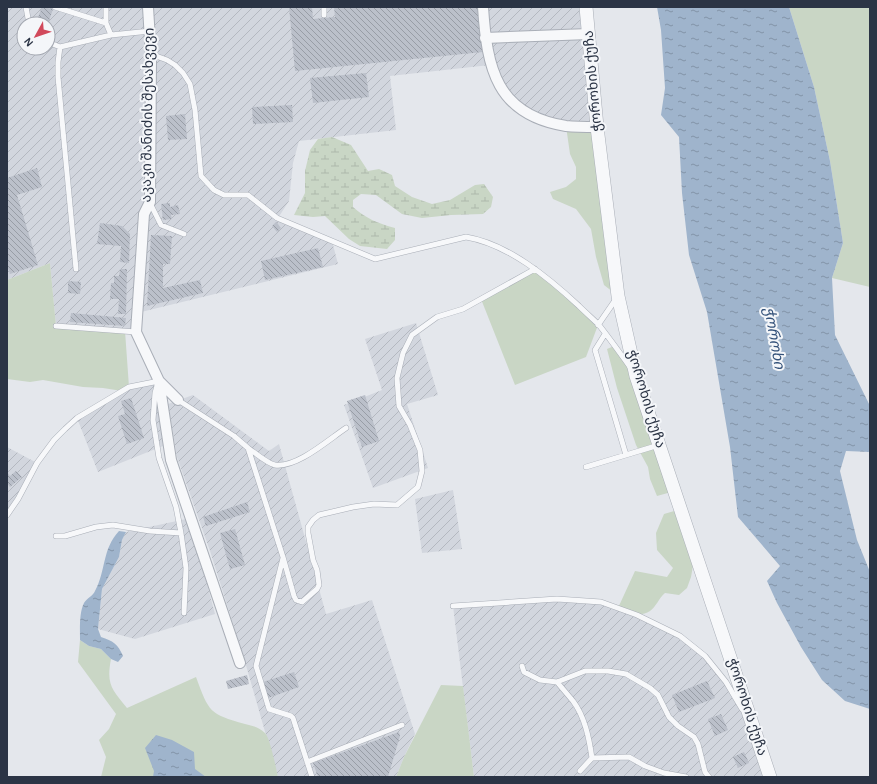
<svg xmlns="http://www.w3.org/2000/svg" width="877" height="784" viewBox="0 0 877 784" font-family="'Alegreya Sans','Noto Sans Georgian',sans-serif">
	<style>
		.industrial { fill: url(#industrial-furrows); fill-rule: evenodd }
		.grass { fill: #c9d6c5 }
		.wetland { fill: url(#wetland-marsh) }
		.water { fill: url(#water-ripples) }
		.building { fill: url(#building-back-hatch) }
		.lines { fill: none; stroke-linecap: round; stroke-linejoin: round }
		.service-casing { stroke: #a9aeb7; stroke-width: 6 }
		.minor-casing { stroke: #a9aeb7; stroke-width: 12 }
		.tertiary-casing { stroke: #a9aeb7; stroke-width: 14 }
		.service { stroke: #f7f8fa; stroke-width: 5 }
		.minor { stroke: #f7f8fa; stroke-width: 10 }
		.tertiary { stroke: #f7f8fa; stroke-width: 13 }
		.labels { text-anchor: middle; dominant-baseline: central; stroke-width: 4; stroke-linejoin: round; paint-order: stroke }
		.street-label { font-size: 14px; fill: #2b3445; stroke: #f4f6f9 }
		.water-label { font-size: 15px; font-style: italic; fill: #34527a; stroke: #f4f6f9 }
	</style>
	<defs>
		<pattern id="industrial-furrows" width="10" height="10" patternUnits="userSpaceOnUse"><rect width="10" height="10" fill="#d2d6de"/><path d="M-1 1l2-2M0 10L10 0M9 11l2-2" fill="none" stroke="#b4b8c0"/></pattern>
		<pattern id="wetland-marsh" width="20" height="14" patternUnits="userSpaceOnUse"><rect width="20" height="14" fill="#c9d6c5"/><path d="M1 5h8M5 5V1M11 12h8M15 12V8" fill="none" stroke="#adb8ab"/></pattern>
		<pattern id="water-ripples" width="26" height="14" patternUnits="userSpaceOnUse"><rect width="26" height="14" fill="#9fb4cc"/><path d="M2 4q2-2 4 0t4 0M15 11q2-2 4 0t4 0" fill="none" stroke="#8293a7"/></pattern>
		<pattern id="building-back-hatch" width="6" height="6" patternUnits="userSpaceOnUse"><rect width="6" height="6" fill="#bbc0ca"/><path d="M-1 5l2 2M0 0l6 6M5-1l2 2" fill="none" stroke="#989da6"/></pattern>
	</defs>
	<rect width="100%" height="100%" fill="#e4e7ec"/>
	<path class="industrial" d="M7,7h579l11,120 -31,-1 -42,-14 -34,-47 -100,11 6,54 -97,11 -6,22 -4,38 -11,17 54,23 6,23 -201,49 -1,19 -80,-6 -6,-63 -43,17zM24,24h24v24h-24z
		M416,323l22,72 -31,9 21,64 -55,20 -29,-83 38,-15 -17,-51z
		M159,381l-4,12 8,53 -65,26 -21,-54 45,-27z
		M193,395l76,56 10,-7 47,170 46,-14 43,134 -11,23 -8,20h-118l-35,-122 -33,-104 -33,-94 -9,-53z
		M7,447l30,16 -30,52z
		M453,490l9,59 -40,4 -7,-54z
		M186,519l13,35 16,60 -80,25 -37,-10 4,-40 17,-32 3,-17 4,-8z
		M557,599l44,3 79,34 25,20 21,26 29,48 15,47h-296l-21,-171z"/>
	<path class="grass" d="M789,7h81v280l-38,-9 11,-35 -13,-82 -16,-74z
		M566,126l31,1 21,169 -14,-11 -8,-28 -5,-28 -15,-20 -23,-10 -3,-7 16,-5 10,-8v-12l-6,-13z
		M50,263l6,63 69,5 4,56 -7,4 -19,-3 -20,-1 -40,-7 -13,2 -23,-3v-99z
		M535,269l63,56 -12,32 -71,28 -34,-86z
		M614,346l22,30 39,115 -18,5 -7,-17 -2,-12 -12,-22 -19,-57 -10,-39z
		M681,509l13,51 -3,17 -4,11 -8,7 -14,-2c-6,5 -9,14 -15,18 -11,7 -21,1 -32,-3l17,-37 32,6 6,-9 -16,-18 -1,-17 8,-19z
		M80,640l9,6 12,3 10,10c-5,26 1,30 16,49l69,-31c13,35 13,37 49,47 8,2 14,3 20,9 5,5 11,35 13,44h-177l5,-20 -7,-17 10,-11 7,-15 -38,-52z
		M441,685l22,1 11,91h-78l8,-20z"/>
	<path class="wetland" d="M332,137l19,8 17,26 11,-2 13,6 3,11 17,11 20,7 18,-4 25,-15 9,-1 9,13 -2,10 -8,7 -32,1 -29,3 -20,-4 -26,-19 -15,-1 -8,6v7c14,12 24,16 42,21v12l-8,9 -27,-3 -11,-7 -24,-23 -12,1 -19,-2 11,-22v-22l5,-21 8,-11z"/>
	<path class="water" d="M657,7h132l25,80 16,74 13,82 -11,35 3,57 35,71v46l-24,-1 -6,20 17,69 13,32v137l-25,-8 -23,-21 -21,-33 -24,-44 -10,-22 13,-15 -42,-49 -8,-70 -23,-135 -18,-57 -7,-62 -3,-56 -18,-22 4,-27 -4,-58z
		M119,531l7,1 -4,8 -3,17 -17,32 -4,40 3,8c12,4 17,7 22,19l-5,6 -7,-3 -10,-10 -12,-3 -9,-6c0,-11 -1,-27 4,-37 3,-5 9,-7 11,-12 11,-20 7,-42 24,-60z
		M156,735l16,5 22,12 1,17 11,8h-53l1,-6 -9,-23z"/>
	<path class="building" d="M42,7l11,2 -5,15 -12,-2z
		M289,7h23l1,12 22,-2 -1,-10h144l5,45 -188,19z
		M366,73l3,24 -56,6 -3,-25z
		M292,105l1,17 -40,2 -1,-17z
		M185,114l2,25 -19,1 -2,-24z
		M37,168l5,19 -25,8 21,70 -28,9 -3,-9v-87z
		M170,203v4l8,-2 2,9 -9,1 1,4 -9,1 -2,-16z
		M276,222l5,6 -4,4 -5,-6z
		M100,223l22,3 8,8 -1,29 -9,-1 1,-16 -24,-2z
		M151,235l21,1 -2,28h-7v24l37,-8 3,13 -56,13z
		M318,248l5,19 -58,13 -4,-19z
		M120,269h7l-1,45h-8l1,-15h-9l1,-16h3v-7h5z
		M68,281l13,1 -1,12 -12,-1z
		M71,313l55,5 -1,8 -55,-4z
		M365,395l14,46 -17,6 -15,-46z
		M131,398l13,40 -17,6 -9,-28 7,-2 -4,-13z
		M16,471l6,6 -12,10 -3,-4v-11l3,4z
		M247,502l3,10 -44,14 -3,-9z
		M235,529l10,36 -15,4 -10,-36z
		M294,672l5,15 -31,11 -5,-16z
		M247,675l2,9 -21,5 -2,-8z
		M707,681l8,17 -36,14 -7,-17z
		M721,714l7,16 -13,6 -7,-17z
		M399,732l1,4 -12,41h-70l-5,-14z
		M744,752l5,11 -11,5 -5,-11z"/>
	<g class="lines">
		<g class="service-casing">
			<path id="service" d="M26,7l3,17
				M55,7l51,16
				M106,7v16l5,12
				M324,7v8
				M48,42l12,5 51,-12 39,-4
				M60,47l-2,15v15l18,192
				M151,57l5,-1 11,4 8,5 8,8 7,11 5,26 6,66 13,14 10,5h24l29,23 98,41 91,-22c42,7 83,41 113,69 7,7 14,13 20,19 11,14 21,28 31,42
				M150,203l11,22 23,9
				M598,325l18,-26
				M56,326l80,6
				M605,334l-10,16 31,105
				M157,386l-2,7 -2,27 6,38 17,49 5,26 5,35 -2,45
				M178,400l56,36 14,12 35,109 11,39 2,4 6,2 15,-13 2,-4 -2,-15 -4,-10 -5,-27v-6l5,-7 6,-5 34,-8 21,-3 23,1 21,-18 4,-16 -2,-21 -10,-25 -11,-19 -2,-28 6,-25 9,-18 25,-18 26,-8 72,-40
				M248,448c6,4 20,16 27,17 22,3 53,-25 71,-37
				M586,467l73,-22
				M7,515l11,-16 19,-36 17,-23 11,-11 12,-11 52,-31 30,-6
				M56,536h9l31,-9 17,-2 37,6 31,2
				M283,558l-27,108 13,43 22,7 2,2 19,59
				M453,606l104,-7 44,3 36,13 43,21 25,20 21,26 16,27
				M522,666l2,6 16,8 17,2 28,-11h23l18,3 24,14 8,7 11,22 9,9 16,11 4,7 7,28 4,5
				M557,682c5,6 11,13 16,19 12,16 16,37 19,57
				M307,762l95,-37
				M580,771l12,-13 37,-1 16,9 19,7 22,4"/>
		</g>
		<g class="minor-casing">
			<path id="minor" d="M148,7l3,50 -1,145 -6,12 -8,118 23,49 19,19
				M483,7c4,61 13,108 83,119 10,1 20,1 31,1
				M485,38l104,-4
				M159,381l12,79 69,203"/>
		</g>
		<g class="tertiary-casing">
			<path id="tertiary" d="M586,7l11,120 21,169 18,80 134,401"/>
		</g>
		<use href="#service" class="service"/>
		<use href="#minor" class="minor"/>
		<use href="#tertiary" class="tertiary"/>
	</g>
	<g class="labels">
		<g class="street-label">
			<text transform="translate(593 81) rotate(-95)">ჭოროხის ქუჩა</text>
			<text transform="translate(148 115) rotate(-89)">აკაკი შანიძის შესახვევი</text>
			<text transform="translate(646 399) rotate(73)">ჭოროხის ქუჩა</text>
			<text transform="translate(747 707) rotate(72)">ჭოროხის ქუჩა</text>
		</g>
		<g class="water-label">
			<text transform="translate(774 338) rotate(80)">ჭოროხი</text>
		</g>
	</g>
	<rect width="877" height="784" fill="none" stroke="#2b3445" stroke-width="16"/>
	<g transform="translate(36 36) rotate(230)"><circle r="19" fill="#f4f6f9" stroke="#a4a8b1"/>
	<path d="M0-3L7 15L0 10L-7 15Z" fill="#d1495b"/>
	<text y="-6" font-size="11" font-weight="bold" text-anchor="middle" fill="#2b3445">N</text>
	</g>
</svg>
